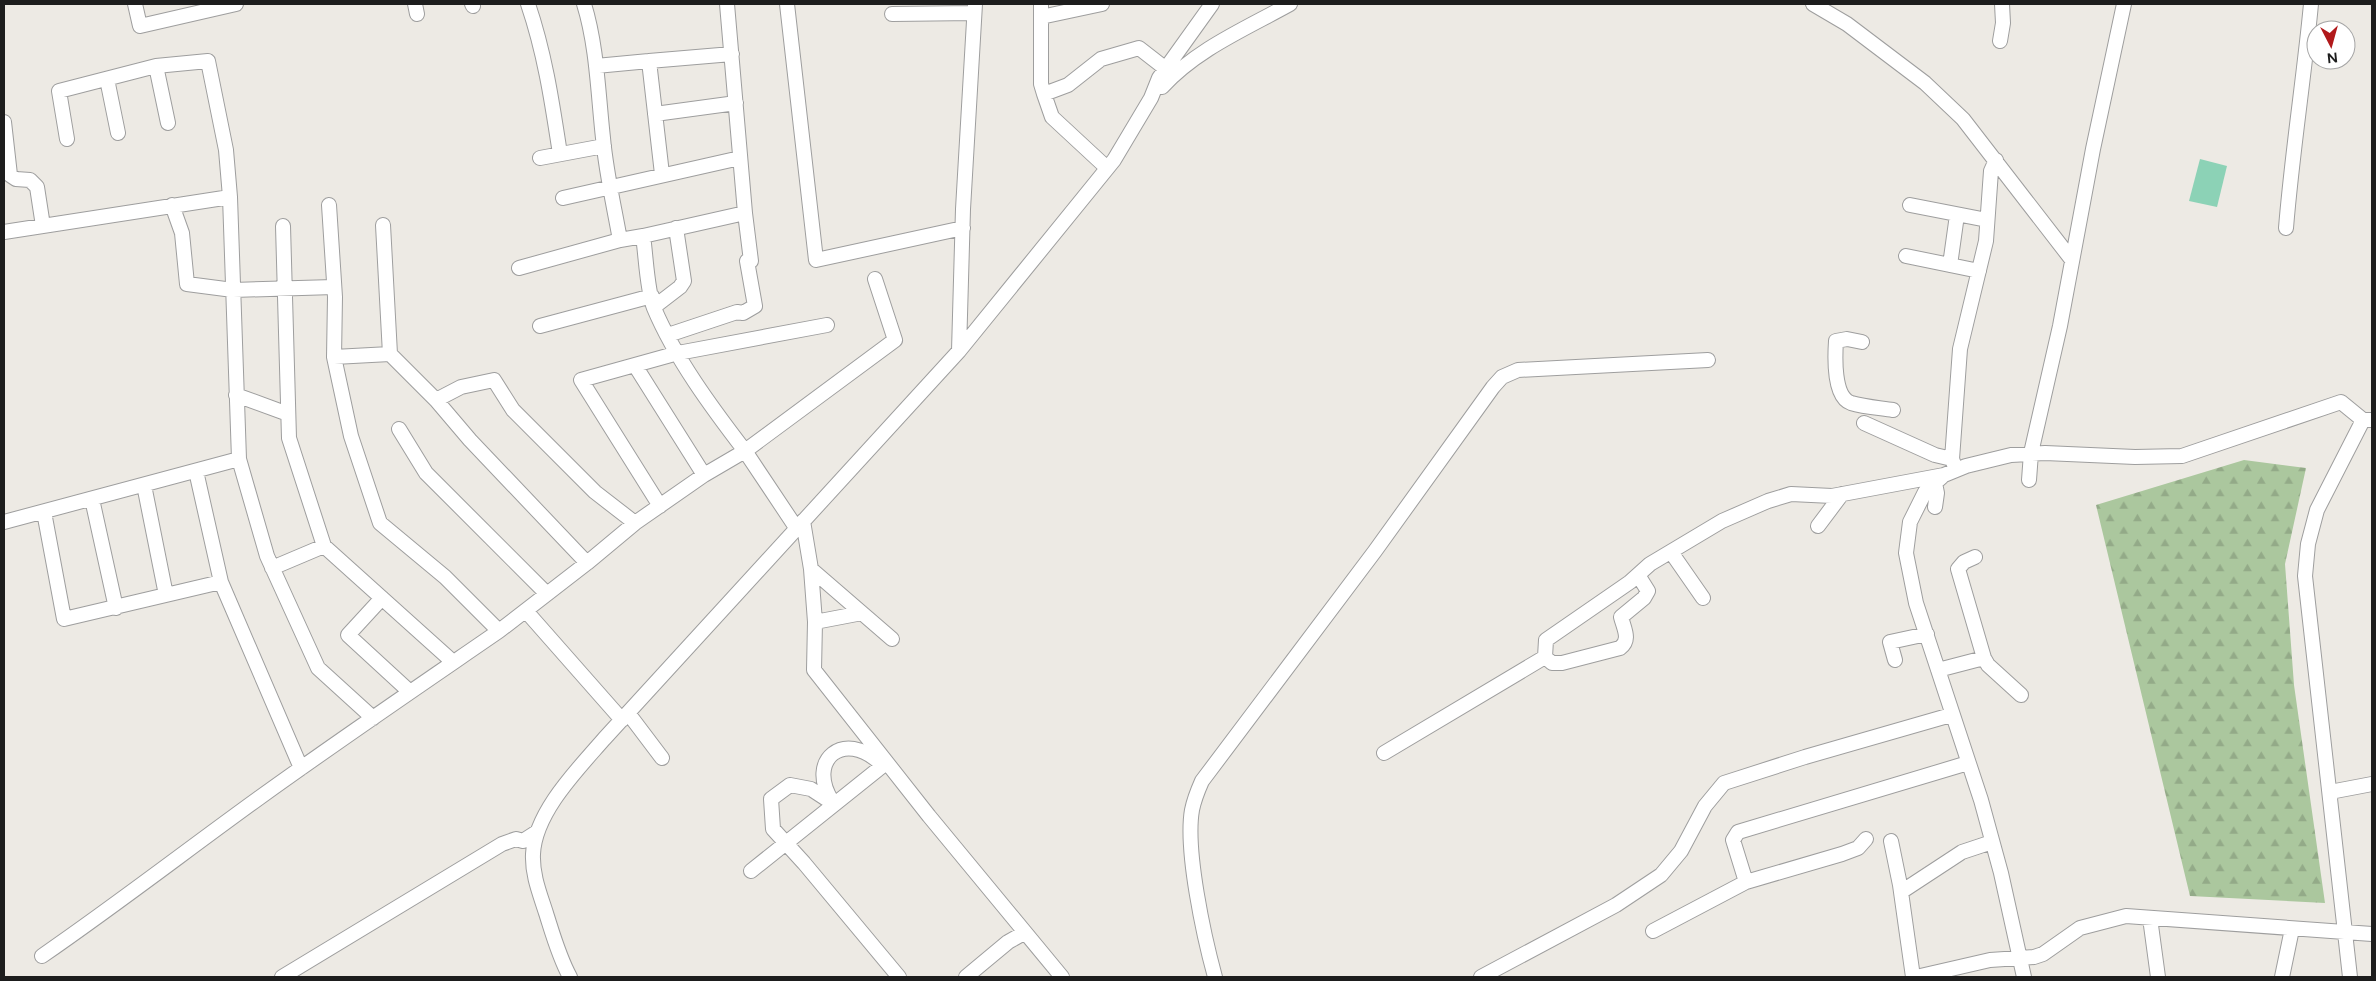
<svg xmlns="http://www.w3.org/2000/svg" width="2376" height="981" viewBox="0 0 2376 981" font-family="Figtree,sans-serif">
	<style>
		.forest { fill: url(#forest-firs) }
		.pitch { fill: #8cd2b6 }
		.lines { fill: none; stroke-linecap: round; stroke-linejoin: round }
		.minor-casing { stroke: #9e9e9e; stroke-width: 16 }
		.minor { stroke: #fff; stroke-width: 14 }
	</style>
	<defs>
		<pattern id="forest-firs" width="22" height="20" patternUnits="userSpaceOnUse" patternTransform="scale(1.25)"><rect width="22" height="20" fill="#abc79e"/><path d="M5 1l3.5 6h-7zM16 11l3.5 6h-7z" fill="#93aa88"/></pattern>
	</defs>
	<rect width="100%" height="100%" fill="#edeae4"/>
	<path class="forest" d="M2244,460l62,8 -21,96 9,121 31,218 -135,-7 -94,-391z"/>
	<path class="pitch" d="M2200,159l27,7 -10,41 -28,-6z"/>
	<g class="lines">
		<g class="minor-casing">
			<path id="minor" d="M135,4l5,22 96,-22
				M415,4l2,10
				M472,4l1,2
				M528,4c17,50 24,98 32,150
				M787,4l29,256 147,-32
				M1041,4v80l3,10 24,-9 33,-26 38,-11 27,21
				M1813,4l34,20 78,59 38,36 109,141
				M892,14l82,-1
				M1041,17l61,-13
				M2000,41l3,-18 -1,-19
				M156,66l12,57
				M596,66l53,-5
				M107,79l11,54
				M1162,87c35,-38 83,-58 128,-83
				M1044,94l8,23 55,51
				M655,114l81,-11
				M4,122l6,53 6,4 14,1 7,7 6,39
				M67,139l-8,-48 97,-25 52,-5 18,89 4,47 9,262 28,97 51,112 55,50
				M540,158l64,-12
				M662,174l-13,-113 83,-7
				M563,198l177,-40
				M172,205l10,28 5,51 46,6 101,-3
				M329,205l6,92 -1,60 17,79 29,87 65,54 54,54 88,-68 48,-40 69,-48 41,-24c-33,-43 -70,-93 -91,-143 -7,-17 -8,-52 -11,-72l-23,4c-6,-34 -14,-68 -17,-102 -5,-45 -6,-92 -19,-134
				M1910,205l77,15
				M745,213l6,48
				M383,225l7,129 46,46
				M283,226l6,212 35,108 129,116
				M2286,228c6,-75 18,-150 25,-224
				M4,232l226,-35
				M643,236l102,-23 -18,-209
				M1906,256l73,15
				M1950,265l7,-50
				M519,268l101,-28
				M654,307l26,-20 4,-6 -8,-53
				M540,326l112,-30
				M668,335l69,-23 6,1 12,-7 -8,-45
				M1862,342l-15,-3 -11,2c-1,15 -3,56 15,62 13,4 29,5 42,7
				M959,351l4,-142 12,-205
				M334,357l56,-3
				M636,367l68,108
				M236,395l52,19
				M1864,423l71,32 17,4
				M399,429l27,44 121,121
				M1956,470l-4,-11 8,-110 26,-108 5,-70 5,-11
				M196,471l25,111 80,186
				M2029,480l2,-27 29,-127 33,-177 31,-145
				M1935,483l2,10 -2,14
				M144,485l22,110
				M92,499l24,109
				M660,506l-79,-126 97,-27 149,-28
				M44,512l20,107 157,-37
				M803,521l8,48 4,53 -1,48 115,146 133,161
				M4,522l235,-63
				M1818,526l24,-32
				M797,529l-52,-78 150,-111 -20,-61
				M1671,552l32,46
				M1975,557l-11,5 -6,7 26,89
				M587,563l-117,-123 -34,-40 25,-13 33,-7 19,30 82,82 40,31
				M272,568l52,-22
				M811,569l81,70
				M382,598l-34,37 62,57
				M526,611l96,109
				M815,622l47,-9
				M1545,657l7,6h10l58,-15c11,-8 4,-19 1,-31l23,-19 4,-7 -10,-16
				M1895,660l-5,-18 37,-8
				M1938,670l46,-12 4,7 33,30
				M628,713l34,45
				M1384,753l161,-96 1,-17 84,-58 20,-18 72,-43 46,-20 23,-7 41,2 112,-21
				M2330,792l42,-8
				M832,801c-26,-41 12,-72 48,-38
				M834,804l-23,-15 -21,-4 -19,14 2,30 31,34 95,114
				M1891,841l9,44 13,92
				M751,871l135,-108
				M1746,882l96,-28 16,-6 8,-9
				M1901,892l61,-40 30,-10
				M2150,918l8,59
				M1653,931l93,-49 -13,-42 5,-8 230,-69
				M42,956c74,-51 145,-106 217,-158 79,-57 160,-112 240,-167
				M282,977l220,-133 14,-5 7,2 14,-9
				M570,977c-11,-20 -17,-42 -24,-64 -6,-19 -14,-38 -13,-59 2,-42 45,-85 71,-115l355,-388 155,-191 37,-62 8,-20 53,-74
				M966,977l42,-35 16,-9
				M1215,977c-11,-40 -30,-127 -23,-167 2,-10 6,-20 10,-29l173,-230 118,-164 9,-10 16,-7 190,-10
				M1481,977l135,-72 45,-30 20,-24 24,-45 19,-23 81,-26 146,-42
				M1916,977l74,-17 44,-3 9,-3 37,-26 46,-12 246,18
				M2024,977l-23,-104 -20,-73 -65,-197 -10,-50 4,-31 15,-30 19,-17 22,-9 45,-11 34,-2 90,4 47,-1 159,-54 22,18h9
				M2282,977l10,-48
				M2350,977l-45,-401 3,-32 9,-34 46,-90"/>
		</g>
		<use href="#minor" class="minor"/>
	</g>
	<rect width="2376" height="981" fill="none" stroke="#1d1d1d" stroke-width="10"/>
	<g transform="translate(2331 45) rotate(174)"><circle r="24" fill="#ffffff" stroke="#a5a5a5"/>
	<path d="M0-4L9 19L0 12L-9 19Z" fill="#b1191b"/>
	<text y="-8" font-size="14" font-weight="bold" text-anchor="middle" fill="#1d1d1d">N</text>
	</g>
</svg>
